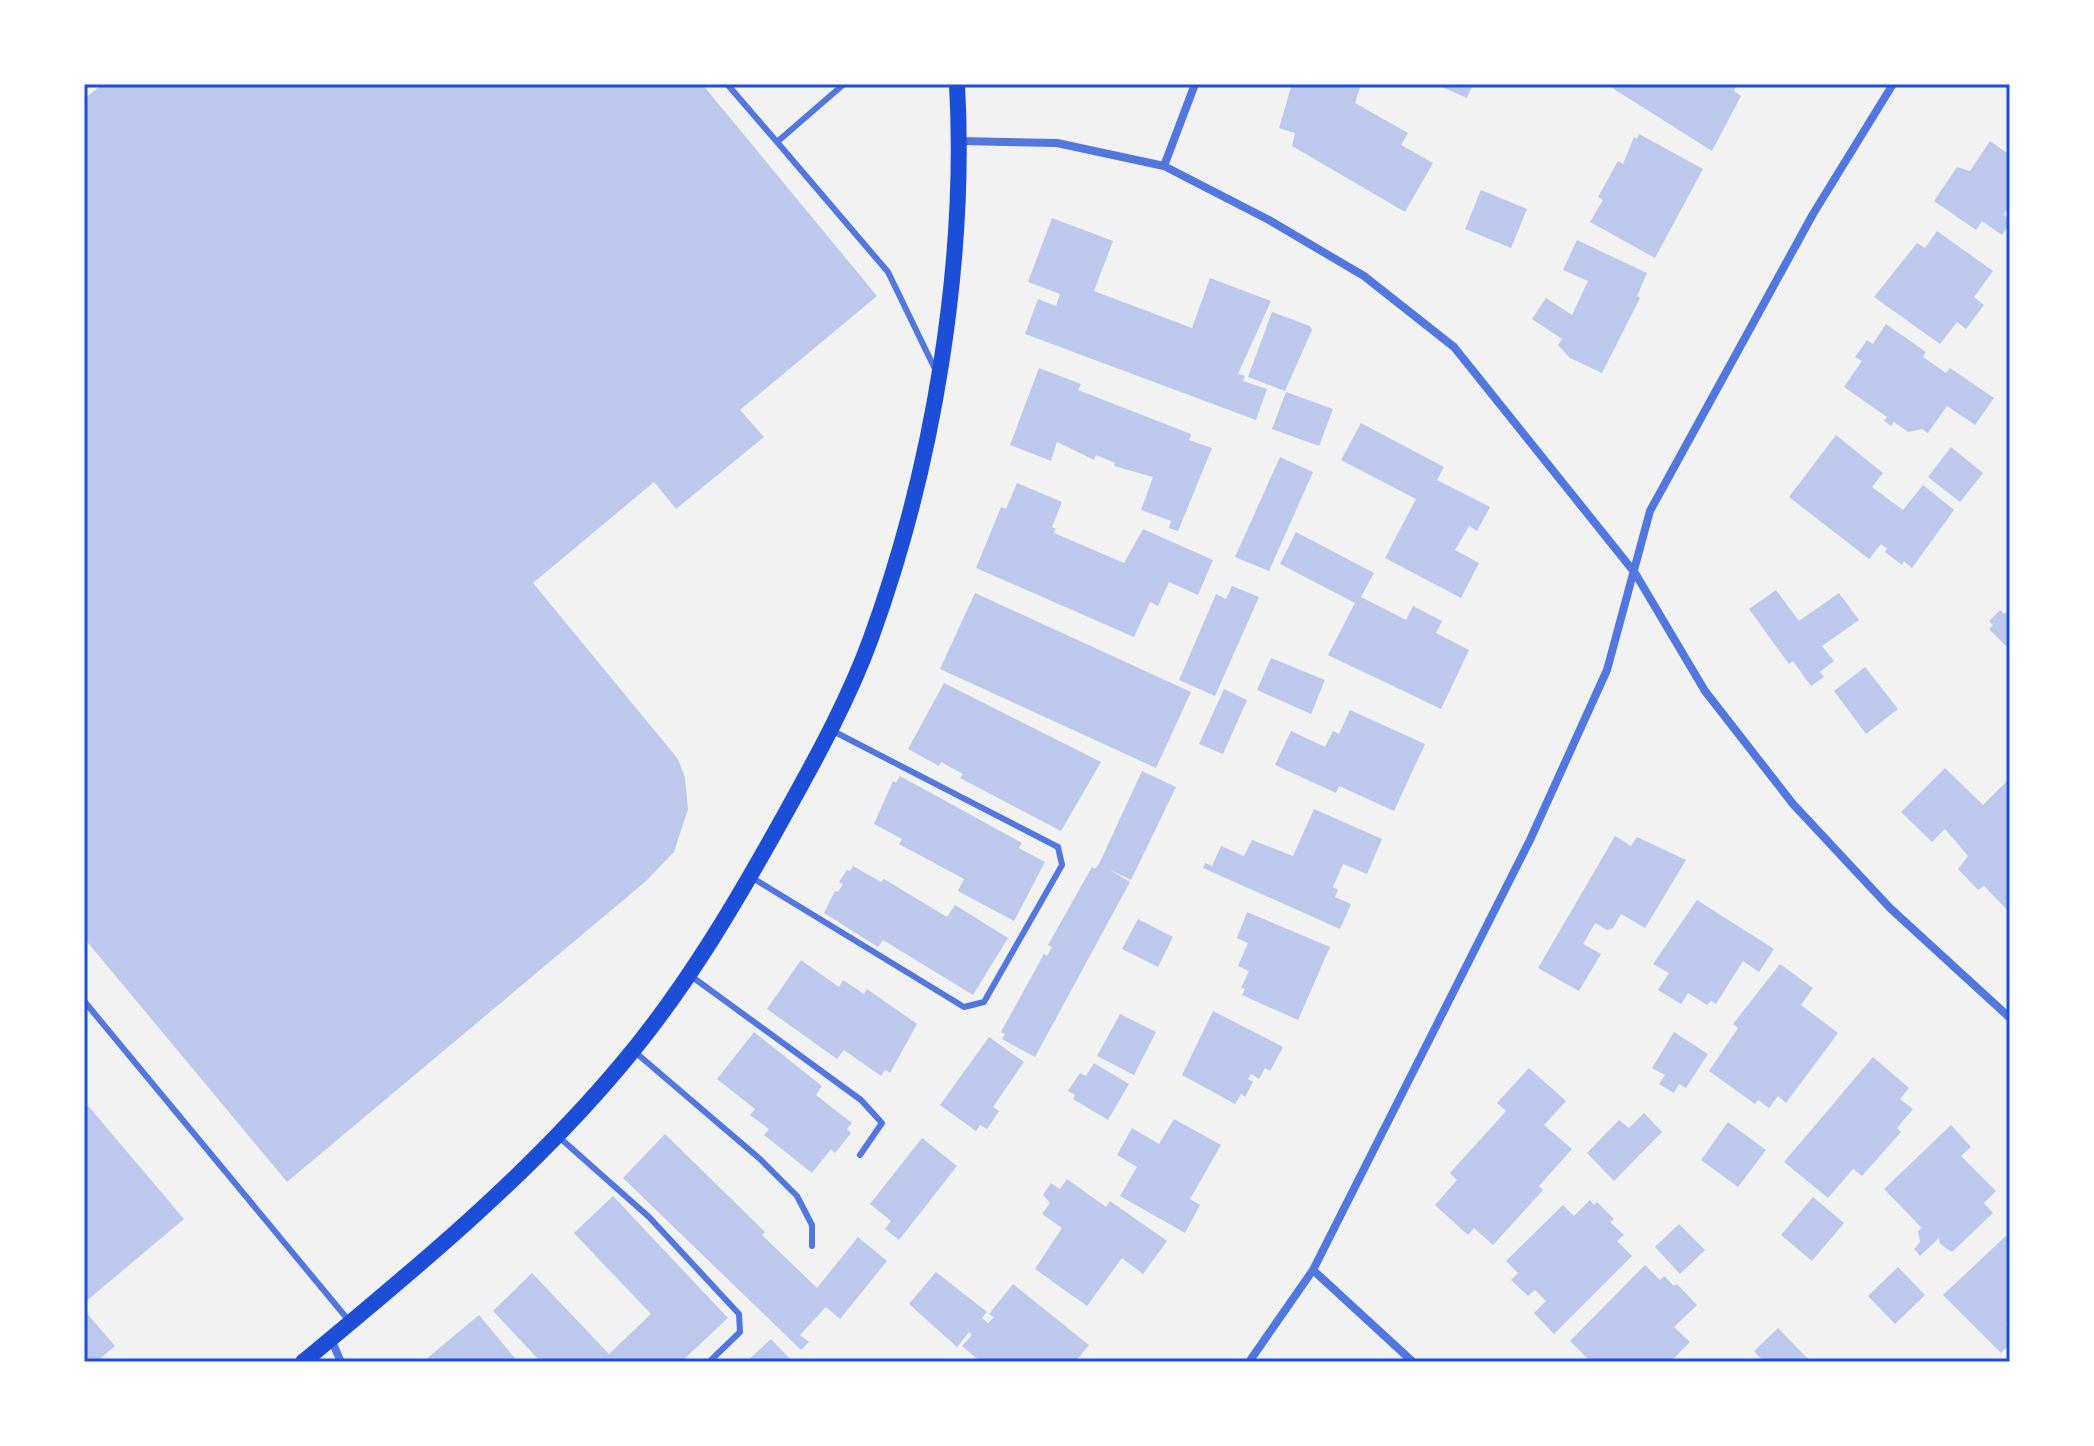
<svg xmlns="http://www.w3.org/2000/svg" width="2094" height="1446" viewBox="0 0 2094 1446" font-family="'Source Sans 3',sans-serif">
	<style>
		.building { fill: #bdc9ec }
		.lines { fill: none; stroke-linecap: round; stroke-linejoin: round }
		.service { stroke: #5277de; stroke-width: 6 }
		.minor { stroke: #5277de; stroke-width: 8 }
		.secondary { stroke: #1d4ed8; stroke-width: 16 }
		.neatline { fill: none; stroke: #1d4ed8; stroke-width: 3 }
	</style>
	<rect width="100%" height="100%" fill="#f2f2f2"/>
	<path class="building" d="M103,84h599l175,212 -137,114 24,27 -88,72 -22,-27 -121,101 145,176 7,19 3,31 -14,43 -29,30 -358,300 -203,-244v-839z
		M1292,84h69l-6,19 53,30 -7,12 32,18 -28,49 -113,-66 3,-13 -16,-5z
		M1435,84h38l-6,14z
		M1606,84h132l-4,7 7,5 -29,55z
		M1639,134l64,35 -48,89 -65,-36 13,-22 -5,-3 20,-36 5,3 11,-27 3,2z
		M1990,141l20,14v49l-6,10 6,9 -8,12 -20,-14 -6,9 -42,-29 23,-34 13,4z
		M1481,190l46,19 -16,39 -46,-19z
		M1052,218l61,23 -19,50 98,37 18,-50 61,23 -33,73 7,2 -2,5 24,8 -11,31 -231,-86 13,-35 18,7 4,-12 -32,-12z
		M1937,231l56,40 -19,26 10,8 -18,24 -9,-7 -17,22 -66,-47 43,-54 8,5z
		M1577,240l70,33 -10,23 3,2 -38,75 -32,-15 -12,-13 4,-6 -30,-20 14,-21 26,17 16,-34 -25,-11z
		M1272,312l38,14 2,4 -27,61 -37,-14z
		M1886,324l40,28 -3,5 23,16 4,-5 44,30 -19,27 -28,-19 -19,27 -6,-4 -14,3 -14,-10 -3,4 -7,-5 3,-4 -43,-30 18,-26 -7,-4 12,-17 6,4z
		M1039,368l42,16 -3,6 113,44 -2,6 23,8 -34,83 -9,-3 2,-7 -30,-11 12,-33 -39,-11 1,-3 -19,-8 -2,5 -37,-18 -6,19 -41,-16z
		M1286,392l47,17 -14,37 -47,-17z
		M1361,423l83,44 -7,13 53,27 -13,24 -8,-5 -14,24 24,13 -18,35 -76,-40 31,-59 -75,-39z
		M1836,435l47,38 -11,14 31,23 20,-25 31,25 -42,58 -8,-7 -2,4 -17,-13 2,-4 -6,-4 -12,15 -80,-62z
		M1951,447l32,26 -23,29 -32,-25z
		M1280,457l33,15 -44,99 -34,-14z
		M1017,483l45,19 -10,25 4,2 -2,4 70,30 19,-34 70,31 -15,35 -29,-13 -11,24 -8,-4 -16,35 -158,-69 25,-61 5,2z
		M1296,532l78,41 -13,24 45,23 7,-14 29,15 -6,12 33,17 -28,59 -113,-54 27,-52 -75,-39z
		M1232,586l27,11 -44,99 -36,-16 37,-86 10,5z
		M1776,590l23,31 40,-28 20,27 -37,26 12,15 -14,11 4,5 -13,9 -18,-25 -4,3 -40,-55z
		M975,593l216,99 -35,76 -216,-99z
		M2010,609v41l-21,-21 4,-4 -4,-4 11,-11 4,4z
		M1271,658l54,22 -14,34 -54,-24z
		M1865,667l33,42 -32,25 -32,-43z
		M944,683l157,79 -40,69 -101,-53 3,-4 -22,-12 -2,4 -31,-17z
		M1224,689l23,11 -24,54 -24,-10z
		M1350,710l75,34 -31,67 -55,-25 -3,7 -61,-28 16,-34 34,16 8,-16 6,3z
		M1945,768l38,37 27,-27v135l-26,-27 -6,4 -20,-21 10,-13 -23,-27 -13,13 -31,-30z
		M1142,771l34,16 -45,93 -23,-11 22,13 -95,175 -33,-18 3,-5 -4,-2 43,-78 3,2 5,-9 -4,-2 44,-78 3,2 4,-5z
		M900,776l122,67 -3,5 26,14 -31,59 -56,-30 6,-12 -65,-35 3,-5 -28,-15 19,-43 3,2z
		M1314,809l68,30 -15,35 -24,-10 -10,23 5,3 -3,7 16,7 -11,25 -137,-61 2,-5 7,3 9,-20 23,10 8,-16 41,16z
		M1615,836l16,10 6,-9 49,23 -41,68 -24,-14 -8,14 -6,2 -12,-7 -12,21 18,10 -22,37 -41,-23z
		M853,866l28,16 3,-3 63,38 8,-12 53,33 -35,57 -90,-55 -5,7 -54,-34 11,-22 3,1 5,-8 -4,-2 8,-12 3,1z
		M1697,900l77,49 -15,23 -16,-11 -27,43 -5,-3 -4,4 -19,-12 -7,11 -23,-14 11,-17 -16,-9z
		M1247,912l83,35 -32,73 -56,-25 3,-6 -4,-1 8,-17 -11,-5 10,-23 -11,-5z
		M1138,919l35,18 -15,30 -36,-18z
		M801,960l38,27 4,-7 21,14 3,-5 50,35 -27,49 -5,-3 -4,6 -37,-26 -7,9 -70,-50z
		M1780,964l33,24 -12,17 37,28 -52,70 -8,-7 -9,12 -11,-8 -3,4 -46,-33 29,-43 -5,-4z
		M1213,1011l70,36 -13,24 -5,-3 -6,11 -8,-5 -3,5 5,3 -8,15 -4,-3 -6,10 -53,-29z
		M1120,1014l36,18 -22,43 -37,-19z
		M754,1032l68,54 -6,9 36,28 -5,6 4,4 -16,20 -4,-4 -19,24 -48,-38 5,-6 -19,-14 5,-6 -38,-30z
		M1674,1032l34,22 -22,34 -7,-4 -5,9 -15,-9 6,-9 -13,-7z
		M989,1037l35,25 -31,45 6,4 -12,18 -7,-4 -4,6 -36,-26z
		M1873,1057l36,31 -9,11 13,10 -16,19 4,4 -39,44 -9,-7 -25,29 -44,-36z
		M1094,1063l35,21 -21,36 -35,-21 2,-4 -7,-4 12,-18 6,3z
		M1529,1068l37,33 -22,24 28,24 -33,37 4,4 -50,55 -19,-17 -6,7 -33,-30 22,-25 -7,-7 56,-62 -9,-8z
		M84,1101l100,118 -100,84z
		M1644,1113l18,19 -48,49 -27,-28 32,-33 10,8z
		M1174,1119l47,26 -31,54 10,6 -15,28 -65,-37 17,-29 -20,-12 15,-27 27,16z
		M1728,1122l38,28 -28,37 -37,-27z
		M1951,1125l20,22 -10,9 35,35 -12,12 9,10 -41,39 -12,-8 -1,-6 -19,18 -6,-7 6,-7 -2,-11 4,-3 -38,-39z
		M665,1134l100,98 -3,3 55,53 41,-51 29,24 -47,58 -14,-12 -26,28 9,7 -8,8 -178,-172z
		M922,1138l35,28 -58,74 -14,-11 6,-8 -21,-17z
		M1067,1179l39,28 4,-6 57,40 -24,33 -21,-16 -35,48 -52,-37 27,-41 -20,-14 8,-11 -7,-8 8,-12 9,6z
		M613,1196l115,122 -47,44h-140l-48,-51 39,-38 77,81 42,-40 -77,-81z
		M1813,1197l31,26 -32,38 -31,-26z
		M1590,1200l4,5 3,-3 17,17 -4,3 14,13 -7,6 15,15 -78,78 -20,-21 12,-12 -11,-11 -7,6 -17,-16 7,-7 -12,-12 57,-56 11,11z
		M1679,1224l26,26 -25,24 -25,-27z
		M2010,1232v88l-4,4 4,4v16l-9,9 -58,-58z
		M1645,1265l15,15 4,-4 10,10 3,-2 20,21 -23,22 16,15 -20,20h-79l-21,-21z
		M1898,1267l27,28 -30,29 -27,-28z
		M936,1272l51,40 -5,6 6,5 6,-6 -5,-3 24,-30 76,61 -14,17h-94l-19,-16 10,-11 -3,-3 -12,15 -48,-43z
		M84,1310l31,36 -19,16h-12z
		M479,1315l39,47h-92l-1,-2z
		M1778,1328l28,29 7,5h-49l-10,-11z
		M771,1339l22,23h-47z"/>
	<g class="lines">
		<path class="service" d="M727,84l50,58
			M844,84l-67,58 111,130 47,97
			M751,877l213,130 20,-5 78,-137 -4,-18 -227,-117
			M691,976l170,124 21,23 -22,32
			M84,1001l266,321
			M635,1052l125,107 37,37 15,29v21
			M560,1138l89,79 90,97 1,18 -31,30"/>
		<path class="minor" d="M960,141l97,2 107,23 105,54 95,56 90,71 181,226 70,118 88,113 97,104 120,110
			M1164,166l31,-82
			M1313,1270l100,92
			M331,1339l10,23
			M1249,1362l64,-92 217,-430 77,-170 43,-159 163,-297 80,-130"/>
		<path class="secondary" d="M303,1362c111,-92 225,-186 318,-297 66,-78 119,-169 168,-258 30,-54 61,-111 82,-169 62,-170 96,-374 86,-554"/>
	</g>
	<rect width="2094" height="1446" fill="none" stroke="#ffffff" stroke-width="172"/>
	<rect x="86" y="86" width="1922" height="1274" class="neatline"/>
</svg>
